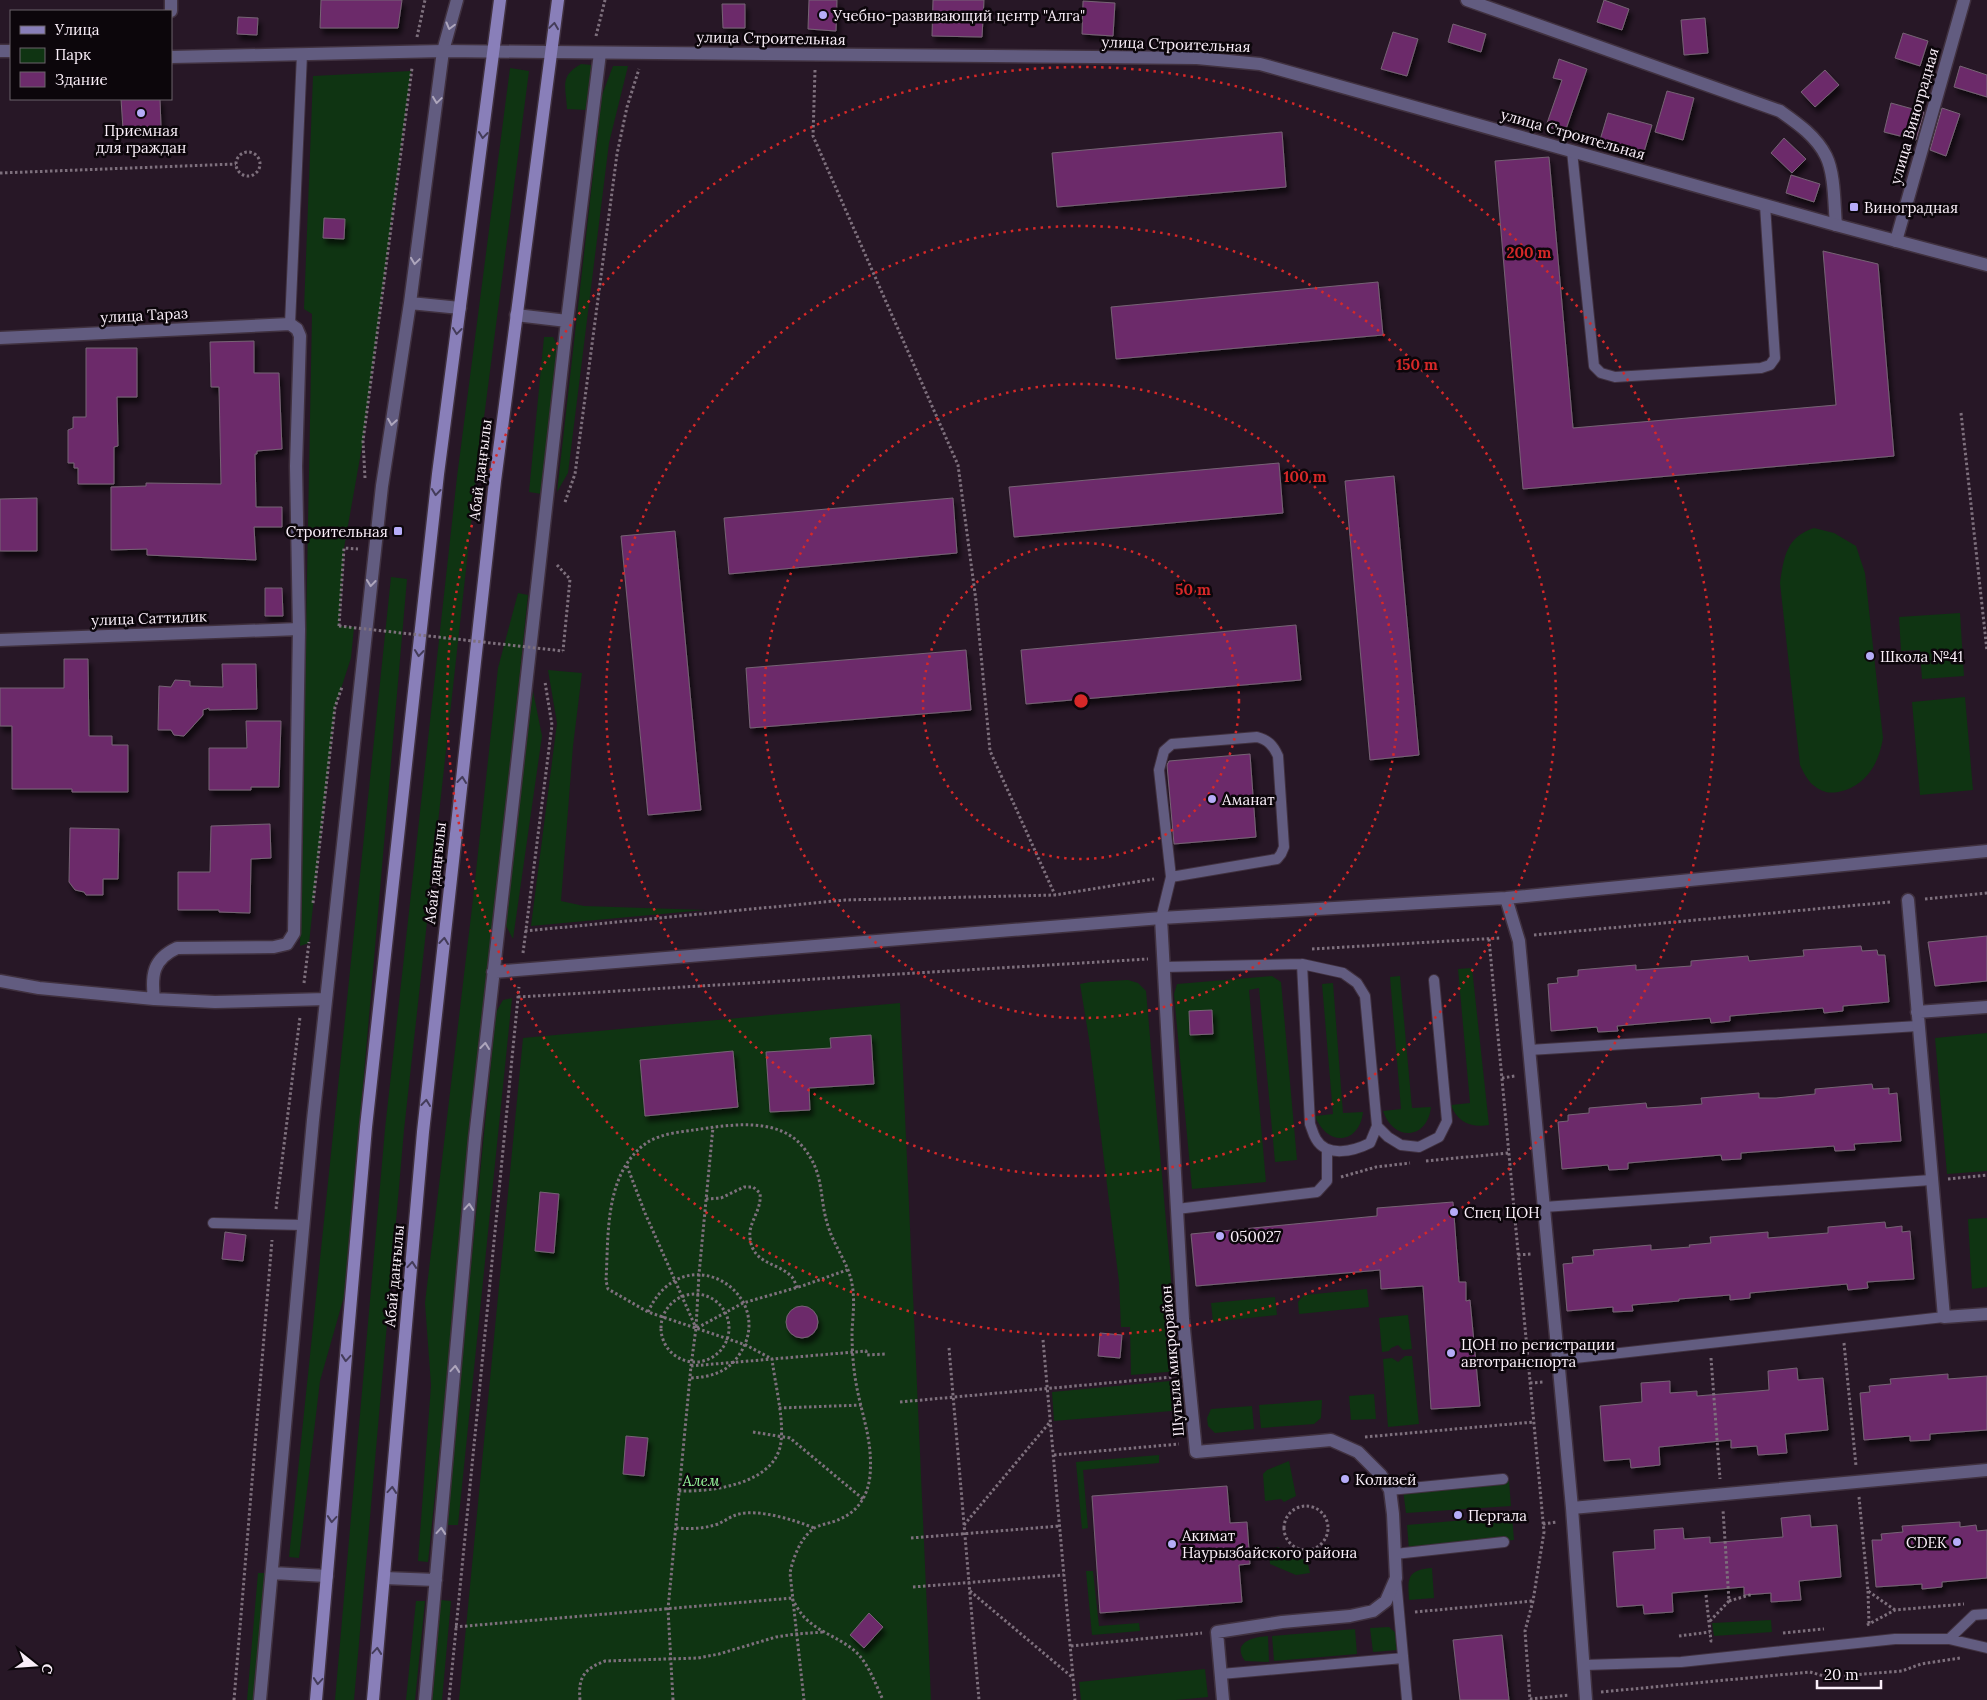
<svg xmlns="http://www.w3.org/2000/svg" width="1987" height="1700" viewBox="0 0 1987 1700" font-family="Lora,serif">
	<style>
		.green { fill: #0f3412 }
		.building { fill: #6c2b6b; stroke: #766374; filter: url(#shadow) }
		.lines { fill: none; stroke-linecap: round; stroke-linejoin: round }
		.service-casing { stroke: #40313f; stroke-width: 12 }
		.minor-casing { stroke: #40313f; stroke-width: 15 }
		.tertiary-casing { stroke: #40313f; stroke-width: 15 }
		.secondary-casing { stroke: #40313f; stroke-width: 15 }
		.path { stroke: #7e707d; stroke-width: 3; stroke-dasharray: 2.5 2.5; stroke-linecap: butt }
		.service { stroke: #625c80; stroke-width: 10 }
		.minor { stroke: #625c80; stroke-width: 12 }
		.tertiary { stroke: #625c80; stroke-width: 12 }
		.secondary { stroke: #897fb9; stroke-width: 12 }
		.path-bridge { stroke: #7e707d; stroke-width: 3; stroke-dasharray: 2.5 2.5; stroke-linecap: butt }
		.oneway { stroke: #aea6bc }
		.oneway2 { stroke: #443c59 }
		.ring { fill: none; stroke: #d62828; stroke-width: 2.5; stroke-dasharray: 2.5 5 }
		.poi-dot { fill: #b6acf8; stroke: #0c060b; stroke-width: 2 }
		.labels { text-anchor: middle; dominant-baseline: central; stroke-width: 5; stroke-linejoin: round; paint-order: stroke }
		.poi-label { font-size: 15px; fill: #faeff9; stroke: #0c060b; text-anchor: start }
		.street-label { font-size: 15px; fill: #faeff9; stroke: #0c060b }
		.park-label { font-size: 15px; font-style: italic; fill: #9afc9f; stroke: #0c060b }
		.centre { fill: #d62828; stroke: #0c060b; stroke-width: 2.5 }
		.ring-label { font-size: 15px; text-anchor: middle; font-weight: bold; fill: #d62828; stroke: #0c060b; stroke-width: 5; stroke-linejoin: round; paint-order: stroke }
	</style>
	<defs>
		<filter id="shadow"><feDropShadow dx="3" dy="5.5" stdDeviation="2.5" flood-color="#0009"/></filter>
	</defs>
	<rect width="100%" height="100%" fill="#271726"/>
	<path class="green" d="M581,64l11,1 -5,45 -20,-1c-1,-22 -8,-33 14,-45z
		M613,66h15l-19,77 -41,330 -11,19 45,-397z
		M510,68l19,3 -53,408 -72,651 -50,570h-19l50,-571 72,-652z
		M411,71l-48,370 -19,107 -5,78 15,1 -3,31 -16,49 -26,236 -9,3 12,-632 -8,-5 9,-233z
		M544,337h9l5,10 -16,147 -13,-2z
		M1814,528l20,5 22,13 9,27 18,165c-4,24 -14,43 -37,52 -14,4 -22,4 -33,-5 -6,-5 -10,-14 -13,-20l-20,-182c4,-26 6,-46 34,-55z
		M391,577l16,2 -62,714 -25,88 -21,177 -10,-1z
		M518,593l10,2 -100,967 -10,-1 13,-176 -6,-82 48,-404 25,-231z
		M1960,613l4,63 -42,3 -2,-29 -19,1 -2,-34z
		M548,670l34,3 -9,73 -12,155 23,5 121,4 -174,16 26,-203z
		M533,691l9,45 -29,203 -9,-17z
		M1965,697l8,93 -53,5 -8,-93z
		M1472,968l17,157c-18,3 -32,-3 -38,-20l19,-2 -12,-134z
		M1272,976l9,6 16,178 -22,2 -16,-174 -10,2 17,192 -74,7 -18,-195 3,-10z
		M1400,976l12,132 19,-1c-4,34 -38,34 -48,4l18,-2 -11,-132z
		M1128,980l10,3 8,8 33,380 -48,4 -1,-48h-9l-2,-45 -30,-243 -9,-55 10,-2z
		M1333,983l10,130 20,-1c-4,34 -37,34 -48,4l18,-2 -11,-130z
		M512,998l-54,527h-11l20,-219 29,-294 7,-12z
		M900,1003l31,697h-472l64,-662z
		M1987,1033v138l-40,3 -12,-136z
		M1987,1218v69l-15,2 -4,-70z
		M1367,1289l2,18 -70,7 -1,-12 6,-7z
		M1275,1297l2,18 -64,7 -2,-19z
		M1408,1315l4,34 -9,1 -5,-5 -7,3 -2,3 -7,1 -3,-34z
		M1405,1356h7l7,68 -31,3 -5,-68 9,-1 6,4z
		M1181,1380l2,30 -129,11 -2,-29z
		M1374,1394l2,25 -25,1 -2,-24z
		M1322,1400l-1,18 -7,6 -53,4 -2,-23z
		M1252,1406l2,23 -39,4 -7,-7 -1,-8 4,-9z
		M1159,1455v8l-76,7 5,58 -6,1 -6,-67z
		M1289,1461l7,35 -12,6 -3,-3 -16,2 -2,-27 4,-4z
		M1509,1481l2,25 -105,7 -3,-23z
		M1512,1516l2,24 -105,10 -2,-25z
		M1278,1547l14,10 15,3 3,13 -14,2 -26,-11 -1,-14z
		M1432,1568l2,30 -25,2c-1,-21 -3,-30 23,-32z
		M1086,1571h7l6,55 40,-3 1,8 -48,4z
		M258,1573h8l-11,127h-8z
		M441,1600l10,1 -9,99h-10z
		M416,1601h9l-10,99h-9z
		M1771,1620l1,12 -58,4 -2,-13z
		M1389,1627l8,7 1,16 -25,2 -3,-24z
		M1355,1629l2,25 -83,7 -2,-25z
		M1268,1636l1,26 -24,-1c-14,-19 9,-24 23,-25z
		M1205,1669l3,28 -32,3h-95l-2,-18z"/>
	<path class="building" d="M321,0h81l-4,28h-78z
		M809,0h28l-1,31 -28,-2z
		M933,0h51l-2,37 -50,-1z
		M1604,0l25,9 -7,21 -25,-8z
		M1083,1l32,2 -2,33 -31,-2z
		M722,4h23v24h-22z
		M238,17l20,1 -1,17 -20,-1z
		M1705,18l3,35 -24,2 -3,-35z
		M1453,24l33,10 -5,18 -33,-10z
		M1393,32l25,7 -11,37 -26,-7z
		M1903,33l25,8 -8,25 -25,-8z
		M1559,59l28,10 -22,63 -19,-6 16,-46 -9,-2z
		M1960,66l27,9v22l-33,-10z
		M1825,70l14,15 -24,22 -14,-15z
		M1667,91l27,7 -11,42 -28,-8z
		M121,99h39l1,28 -38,2z
		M1891,103l33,9 -8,28 -32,-8z
		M1942,108l18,6 -14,42 -16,-6z
		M1608,113l44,12 -8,27 -44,-12z
		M1282,132l4,55 -229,20 -5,-54z
		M1784,138l22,21 -14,14 -21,-20z
		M1549,157l24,271 263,-23 -13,-154 55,13 16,192 -371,33 -28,-328z
		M1791,175l29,9 -6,18 -28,-9z
		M324,218l21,1 -1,20 -21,-1z
		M1378,282l5,53 -267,24 -5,-52z
		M254,341v32h25l3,76 -25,2v3h-2l1,53h26v20h-28l2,33 -109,-5v-6l-36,1v-63l35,-1v-3l75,1 -2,-97h-8l-1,-45z
		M86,348h51v49h-20l1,49 -4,1v37h-36v-16h-4v-5h-6v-33l5,-2v-11h13z
		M1279,463l4,50 -269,24 -5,-50z
		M1394,476l25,279 -49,5 -25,-279z
		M37,498v53h-37v-52z
		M953,498l4,55 -228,21 -5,-56z
		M675,531l26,279 -53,5 -27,-279z
		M265,588h17l1,28h-18z
		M1296,625l5,55 -275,24 -5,-54z
		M966,650l5,60 -221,18 -4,-60z
		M64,659h24l1,77h23v9h16v47h-56v-3h-60v-63h-12v-38h64z
		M222,664h34l1,45 -48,1v-2l-6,2v5l-19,21 -10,-1 -3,-5h-13l1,-44 12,1 4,-7 15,1v5l33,1z
		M246,721h35l-2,66h-28v3h-42v-42h38z
		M1250,754l6,83 -82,7 -7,-79 2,-4z
		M270,824l1,34 -20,1 -1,54 -31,-1v-2h-41v-38h32l1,-46z
		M70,828l49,1 -1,50h-15v16h-17l-2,-3 -9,-2 -6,-8z
		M1987,936v45l-52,5 -7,-44z
		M1861,946l1,5 15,-1 1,5h7l4,47 -46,4v5l-19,2 -1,-5 -93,8v5l-19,2 -1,-5 -93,8 1,5 -20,1 -1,-5 -46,4 -3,-47 10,-1 -1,-5 21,-2v-6l58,-5v5l55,-4v-5l57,-5 1,5 55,-5 -1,-6z
		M1212,1010l1,24 -23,1 -1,-24z
		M871,1035l3,49 -65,4 1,22 -40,2 -4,-60 65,-4 -1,-10z
		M733,1051l5,56 -93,9 -5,-56z
		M1872,1084l1,5 16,-1v6l8,-1 4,48 -47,3 1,6 -20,1 -1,-5 -93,7v6l-19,1 -1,-5 -93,8v6l-19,1 -1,-5 -46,4 -4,-47 10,-1v-6l21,-2v-5l57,-5 1,5 31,-2 24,-2 -1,-6 58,-5v5h17l39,-4v-5z
		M540,1192l19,2 -5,59 -19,-2z
		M1453,1202l6,80h7v19l4,-1 10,106 -49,3 -8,-123 -42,3 -1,-19 -184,16 -5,-52 186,-18v-8z
		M1885,1222l1,6 16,-2v6l8,-1 4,48 -47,3 1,6 -20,2 -1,-6 -97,9v5l-20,2v-5l-51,4v2l-47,4 1,6 -20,1v-5l-46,4 -4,-47 10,-1 -1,-6 22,-2 -1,-5 58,-5v5l39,-3 -1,-2 22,-2 -1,-6 58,-5v6l60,-5v-6z
		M225,1232l21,3 -3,26 -21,-2z
		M786 1322a16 16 0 1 1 32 0a16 16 0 1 1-32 0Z
		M1100,1333l22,2 -2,23 -22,-2z
		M1797,1368l1,12 25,-2 5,52 -43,4 2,19 -29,2 -1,-9 -26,2v-8l-72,7 1,18 -29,3 -1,-9 -26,2 -4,-55 42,-4 -1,-19 29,-2v12l27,-2v5l72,-6 -1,-19z
		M1948,1374v5l39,-3v54l-57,4v6l-20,1v-5l-46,4 -4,-47 10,-1 -1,-6 22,-2 -1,-5z
		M626,1436l22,2 -4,38 -21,-2z
		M1227,1486l3,37 17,-1 3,42 -11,1 3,37 -142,11 -8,-117z
		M1810,1515l1,12 26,-2 4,52 -42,4 2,19 -30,2v-9l-27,2v-8l-72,6 1,19 -29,2 -1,-9 -26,2 -4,-55 42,-3 -1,-19 29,-2 1,11 26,-2v6l73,-6 -2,-19z
		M1960,1522v5l16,-2 1,6 10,-1v48l-45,4v5l-20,2v-5l-46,3 -4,-47h10l-1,-6 22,-2 -1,-6z
		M869,1613l14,14 -19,21 -14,-13z
		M1502,1635l7,65h-49l-7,-60z"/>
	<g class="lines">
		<g class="service-casing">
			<path id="service" d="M1572,151l22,215 7,7 14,4 146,-9 9,-3 5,-7 -10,-153
				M290,324l12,-270
				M1161,918l10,-41 -12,-107 5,-19 8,-7 85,-7c11,3 16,8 21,19l6,91 -3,7 -4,5 -106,18
				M1302,964l8,160c2,5 3,10 6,15 11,19 38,12 54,4l7,-17
				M1163,967l139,-3 41,9 14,10 8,13 12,130 11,11 13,8 18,2 20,-10 8,-16 -13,-141
				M1529,1050l389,-24
				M1544,1207l387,-27
				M1177,1209l140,-17 10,-11v-31
				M213,1223l91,2
				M1557,1360l387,-43
				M1390,1490l113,-11
				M1395,1554l109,-12
				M1396,1579l11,121
				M1949,1639l25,-24 13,-1
				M1584,1665l97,-3 214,-23h54l38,9
				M1221,1674l182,-16"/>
		</g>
		<g class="minor-casing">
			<path id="minor" d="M1467,0l313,111c17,12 36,25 46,45 9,18 8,49 10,69
				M171,11v-11
				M1896,241l68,-241
				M410,303l50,5
				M516,315l51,6
				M0,338l290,-14 7,5 3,7 -4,130 3,163 -5,304 -7,11 -13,3 -97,1c-24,11 -26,27 -23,51
				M0,640l299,-11
				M1506,898l13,43 53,567 14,192
				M1908,900l36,417 43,-3
				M1161,918l22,401 13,133 135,-12 27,12 23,23 9,15 3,24 3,64 -10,23 -13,10 -23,5 -68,6 -65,10 6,68
				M493,972l668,-54 345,-20 481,-47
				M0,981l39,7 115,11 61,3 111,-3
				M1917,1012l70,-5
				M1572,1508l415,-38
				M272,1573l55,3
				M384,1578l52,2
				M260,1700l53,-580 69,-634 28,-183 33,-252 14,-51
				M425,1700l50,-562 92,-817 33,-268"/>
		</g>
		<g class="tertiary-casing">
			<path id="tertiary" d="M0,51h11
				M171,57l272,-6 107,1 647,6 63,6 576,161 151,40"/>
		</g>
		<g class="secondary-casing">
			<path id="secondary" d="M316,1700l50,-573 72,-653 62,-474
				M373,1700l50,-568 72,-651 63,-481"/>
		</g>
		<path class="path" d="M596,36l9,-36
			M417,37l8,-37
			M815,70l-2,66 145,329 18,136 14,150 65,144
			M236 164a12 12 0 1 1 24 0a12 12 0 1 1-24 0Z
			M0,173l236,-9
			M1961,413l26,238
			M365,478l-2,-37 49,-373
			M565,502l10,-28 42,-320 10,-47 12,-38
			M557,565l13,14 -7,72
			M339,626l5,-78 14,1
			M1925,899l62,-6
			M313,903l22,-196 7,-20
			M525,931l320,-31 210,-5 99,-16
			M1534,935l357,-33
			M1489,939l55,593 -11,69 -8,30 5,69
			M1312,949l188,-11
			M523,953l29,-228 -7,-43
			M304,983l5,-41
			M518,997l630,-38
			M1502,1078l13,-2
			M1426,1161l82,-8
			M627,1166l18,47 51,115
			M1341,1177l35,-10 34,-4
			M1948,1179l39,-4
			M706,1199l15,-1 23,-11h9l7,6c2,18 -12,29 -10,45 3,27 28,24 42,39 2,3 4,7 5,11
			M276,1209l24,-192
			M1518,1255l13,-1
			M661 1328a34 34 0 1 1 68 0a34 34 0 1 1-68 0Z
			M648,1312c36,-79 132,-17 91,43 -12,18 -29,22 -49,23
			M697,1328l46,-25 59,-17 45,-16
			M1043,1340l32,360
			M1844,1343l12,123
			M949,1348l30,352
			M1711,1358l9,121
			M691,1366l175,-15 1,4 19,-1
			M1530,1383l14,-1
			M900,1402l273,-25
			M779,1408l83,-3
			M753,1432l37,6 73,61
			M1365,1437l169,-15
			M1054,1455l125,-11
			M679,1491c33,1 97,-7 102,-49 3,-24 -6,-58 -9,-83l-26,-14 -98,-33 -40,-23 -2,-8c2,-35 0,-77 16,-109 6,-12 15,-23 26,-30 13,-8 31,-10 46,-12 34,-5 84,-14 109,17 23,28 15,51 26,82 6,18 20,36 23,55 3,15 1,31 0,47 0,18 1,35 4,52 6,34 17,57 14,93 -3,24 -15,39 -38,46 -5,2 -14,3 -19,7 -13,10 -20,29 -23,44l14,127
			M1859,1497l9,94 27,19
			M1284 1528a22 22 0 1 1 44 0a22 22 0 1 1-44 0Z
			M1543,1524l14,-2
			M964,1525l86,-103
			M676,1528c15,1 27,1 42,-4 7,-3 13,-8 21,-10 20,-5 56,6 75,14
			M911,1538l149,-12
			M913,1587l151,-12
			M970,1591l102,86
			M1868,1591l1,33
			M1706,1595l5,46h3
			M792,1599c4,6 8,14 13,19 16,16 39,21 54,37 11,13 17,30 24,45
			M1729,1601l24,-7
			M1415,1612l118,-11
			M1710,1621l19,-20 -6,-91
			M1867,1625l28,-15 69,-6
			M455,1627l337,-29
			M1783,1633l41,-4
			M1679,1636l31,-4
			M1071,1646l131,-13
			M1601,1692l209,-20 17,5 75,-6 19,-7 39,-6
			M1530,1699l39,-4
			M234,1700l38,-460
			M449,1700l70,-713
			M580,1700c-2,-23 4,-31 25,-39l93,-3 21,-4 57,-17 20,-3 28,-2
			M673,1700l-5,-91 23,-243 5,-38 3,-54 14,-147"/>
		<use href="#service" class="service"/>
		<use href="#minor" class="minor"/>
		<use href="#tertiary" class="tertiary"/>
		<use href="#secondary" class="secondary"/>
		<path class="path-bridge" d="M339,626l224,25"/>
	</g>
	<defs><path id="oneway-chevron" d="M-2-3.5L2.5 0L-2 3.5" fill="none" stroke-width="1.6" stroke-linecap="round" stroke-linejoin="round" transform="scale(1.25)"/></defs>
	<g class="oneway">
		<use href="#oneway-chevron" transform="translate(450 26) rotate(105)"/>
		<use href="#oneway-chevron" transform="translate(437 100) rotate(98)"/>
		<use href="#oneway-chevron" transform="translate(415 261) rotate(98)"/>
		<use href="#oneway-chevron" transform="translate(392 422) rotate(99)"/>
		<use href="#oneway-chevron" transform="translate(371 583) rotate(96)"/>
		<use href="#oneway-chevron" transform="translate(485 1046) rotate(-84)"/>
		<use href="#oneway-chevron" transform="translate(469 1207) rotate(-85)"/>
		<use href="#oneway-chevron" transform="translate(455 1369) rotate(-85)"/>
		<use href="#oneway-chevron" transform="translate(441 1531) rotate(-85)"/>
	</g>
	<g class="oneway2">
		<use href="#oneway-chevron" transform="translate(554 26) rotate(-82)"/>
		<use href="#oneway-chevron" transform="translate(483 135) rotate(97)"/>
		<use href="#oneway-chevron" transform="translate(457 331) rotate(97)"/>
		<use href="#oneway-chevron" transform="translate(436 492) rotate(96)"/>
		<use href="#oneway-chevron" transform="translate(419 653) rotate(96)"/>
		<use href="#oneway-chevron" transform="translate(462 780) rotate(-84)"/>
		<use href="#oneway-chevron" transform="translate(444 941) rotate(-84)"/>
		<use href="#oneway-chevron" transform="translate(426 1103) rotate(-84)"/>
		<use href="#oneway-chevron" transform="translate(412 1265) rotate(-85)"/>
		<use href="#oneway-chevron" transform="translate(346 1358) rotate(95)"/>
		<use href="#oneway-chevron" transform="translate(392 1490) rotate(-85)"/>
		<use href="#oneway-chevron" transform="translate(332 1519) rotate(95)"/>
		<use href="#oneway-chevron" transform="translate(377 1651) rotate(-85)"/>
		<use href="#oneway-chevron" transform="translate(318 1681) rotate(95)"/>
	</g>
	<g class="ring">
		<circle cx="1081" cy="701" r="158"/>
		<circle cx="1081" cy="701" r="317"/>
		<circle cx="1081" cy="701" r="475"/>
		<circle cx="1081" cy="701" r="634"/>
	</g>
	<g class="poi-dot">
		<circle cx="823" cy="15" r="5"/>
		<circle cx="141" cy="113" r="5"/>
		<rect x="1849" y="202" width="10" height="10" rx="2.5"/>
		<rect x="393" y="526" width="10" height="10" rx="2.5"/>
		<circle cx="1870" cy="656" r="5"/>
		<circle cx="1212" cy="799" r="5"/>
		<circle cx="1454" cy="1212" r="5"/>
		<circle cx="1220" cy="1236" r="5"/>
		<circle cx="1451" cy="1353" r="5"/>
		<circle cx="1345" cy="1479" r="5"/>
		<circle cx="1458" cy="1515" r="5"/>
		<circle cx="1957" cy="1542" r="5"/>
		<circle cx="1172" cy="1544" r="5"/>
	</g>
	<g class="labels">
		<g class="poi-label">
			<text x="833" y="15">Учебно-развивающий центр "Алга"</text>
			<text x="141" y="130" text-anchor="middle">Приемная<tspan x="141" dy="17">для граждан</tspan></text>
			<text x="1864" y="207">Виноградная</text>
			<text x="388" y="531" text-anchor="end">Строительная</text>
			<text x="1880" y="656">Школа №41</text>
			<text x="1222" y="799">Аманат</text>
			<text x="1464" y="1212">Спец ЦОН</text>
			<text x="1230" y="1236">050027</text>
			<text x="1461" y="1344">ЦОН по регистрации<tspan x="1461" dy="17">автотранспорта</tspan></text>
			<text x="1355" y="1479">Колизей</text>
			<text x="1468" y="1515">Пергала</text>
			<text x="1182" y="1535">Акимат<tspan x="1182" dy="17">Наурызбайского района</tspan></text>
			<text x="1947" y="1542" text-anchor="end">CDEK</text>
		</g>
		<g class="street-label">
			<text transform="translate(771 38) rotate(1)">улица Строительная</text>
			<text transform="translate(1176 44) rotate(2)">улица Строительная</text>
			<text transform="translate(1914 116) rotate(-74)">улица Виноградная</text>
			<text transform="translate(1573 134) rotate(16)">улица Строительная</text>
			<text transform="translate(144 315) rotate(-3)">улица Тараз</text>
			<text transform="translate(480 470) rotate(-83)">Абай даңғылы</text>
			<text transform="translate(149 618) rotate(-2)">улица Саттилик</text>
			<text transform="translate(435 873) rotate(-84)">Абай даңғылы</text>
			<text transform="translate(394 1276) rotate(-85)">Абай даңғылы</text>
			<text transform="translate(1172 1361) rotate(-95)">Шугыла микрорайон</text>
		</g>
		<g class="park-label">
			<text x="701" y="1480">Алем</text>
		</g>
	</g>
	<circle cx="1081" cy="701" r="8" class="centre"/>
	<g class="ring-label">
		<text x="1529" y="258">200 m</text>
		<text x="1417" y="370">150 m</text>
		<text x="1305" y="482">100 m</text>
		<text x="1193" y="595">50 m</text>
	</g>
	<rect x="10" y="10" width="162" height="90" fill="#0c060b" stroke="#6b636a"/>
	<rect x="20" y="26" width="25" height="8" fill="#897fb9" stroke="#6b636a"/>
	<text x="55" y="35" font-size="15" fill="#faeff9">Улица</text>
	<rect x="20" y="48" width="25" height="15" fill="#0f3412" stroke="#6b636a"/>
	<text x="55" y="60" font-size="15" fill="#faeff9">Парк</text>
	<rect x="20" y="72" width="25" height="15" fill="#6c2b6b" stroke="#6b636a"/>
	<text x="55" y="85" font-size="15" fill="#faeff9">Здание</text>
	<g transform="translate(35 1665) rotate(107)" stroke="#0c060b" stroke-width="4" paint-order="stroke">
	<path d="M0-4L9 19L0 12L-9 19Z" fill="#faeff9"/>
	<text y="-8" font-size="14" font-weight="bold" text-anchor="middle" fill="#faeff9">С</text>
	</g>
	<path d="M1817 1680v8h64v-8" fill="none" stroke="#faeff9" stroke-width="2.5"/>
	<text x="1824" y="1680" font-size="15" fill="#faeff9" stroke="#0c060b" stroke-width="4" paint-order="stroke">20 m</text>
</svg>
